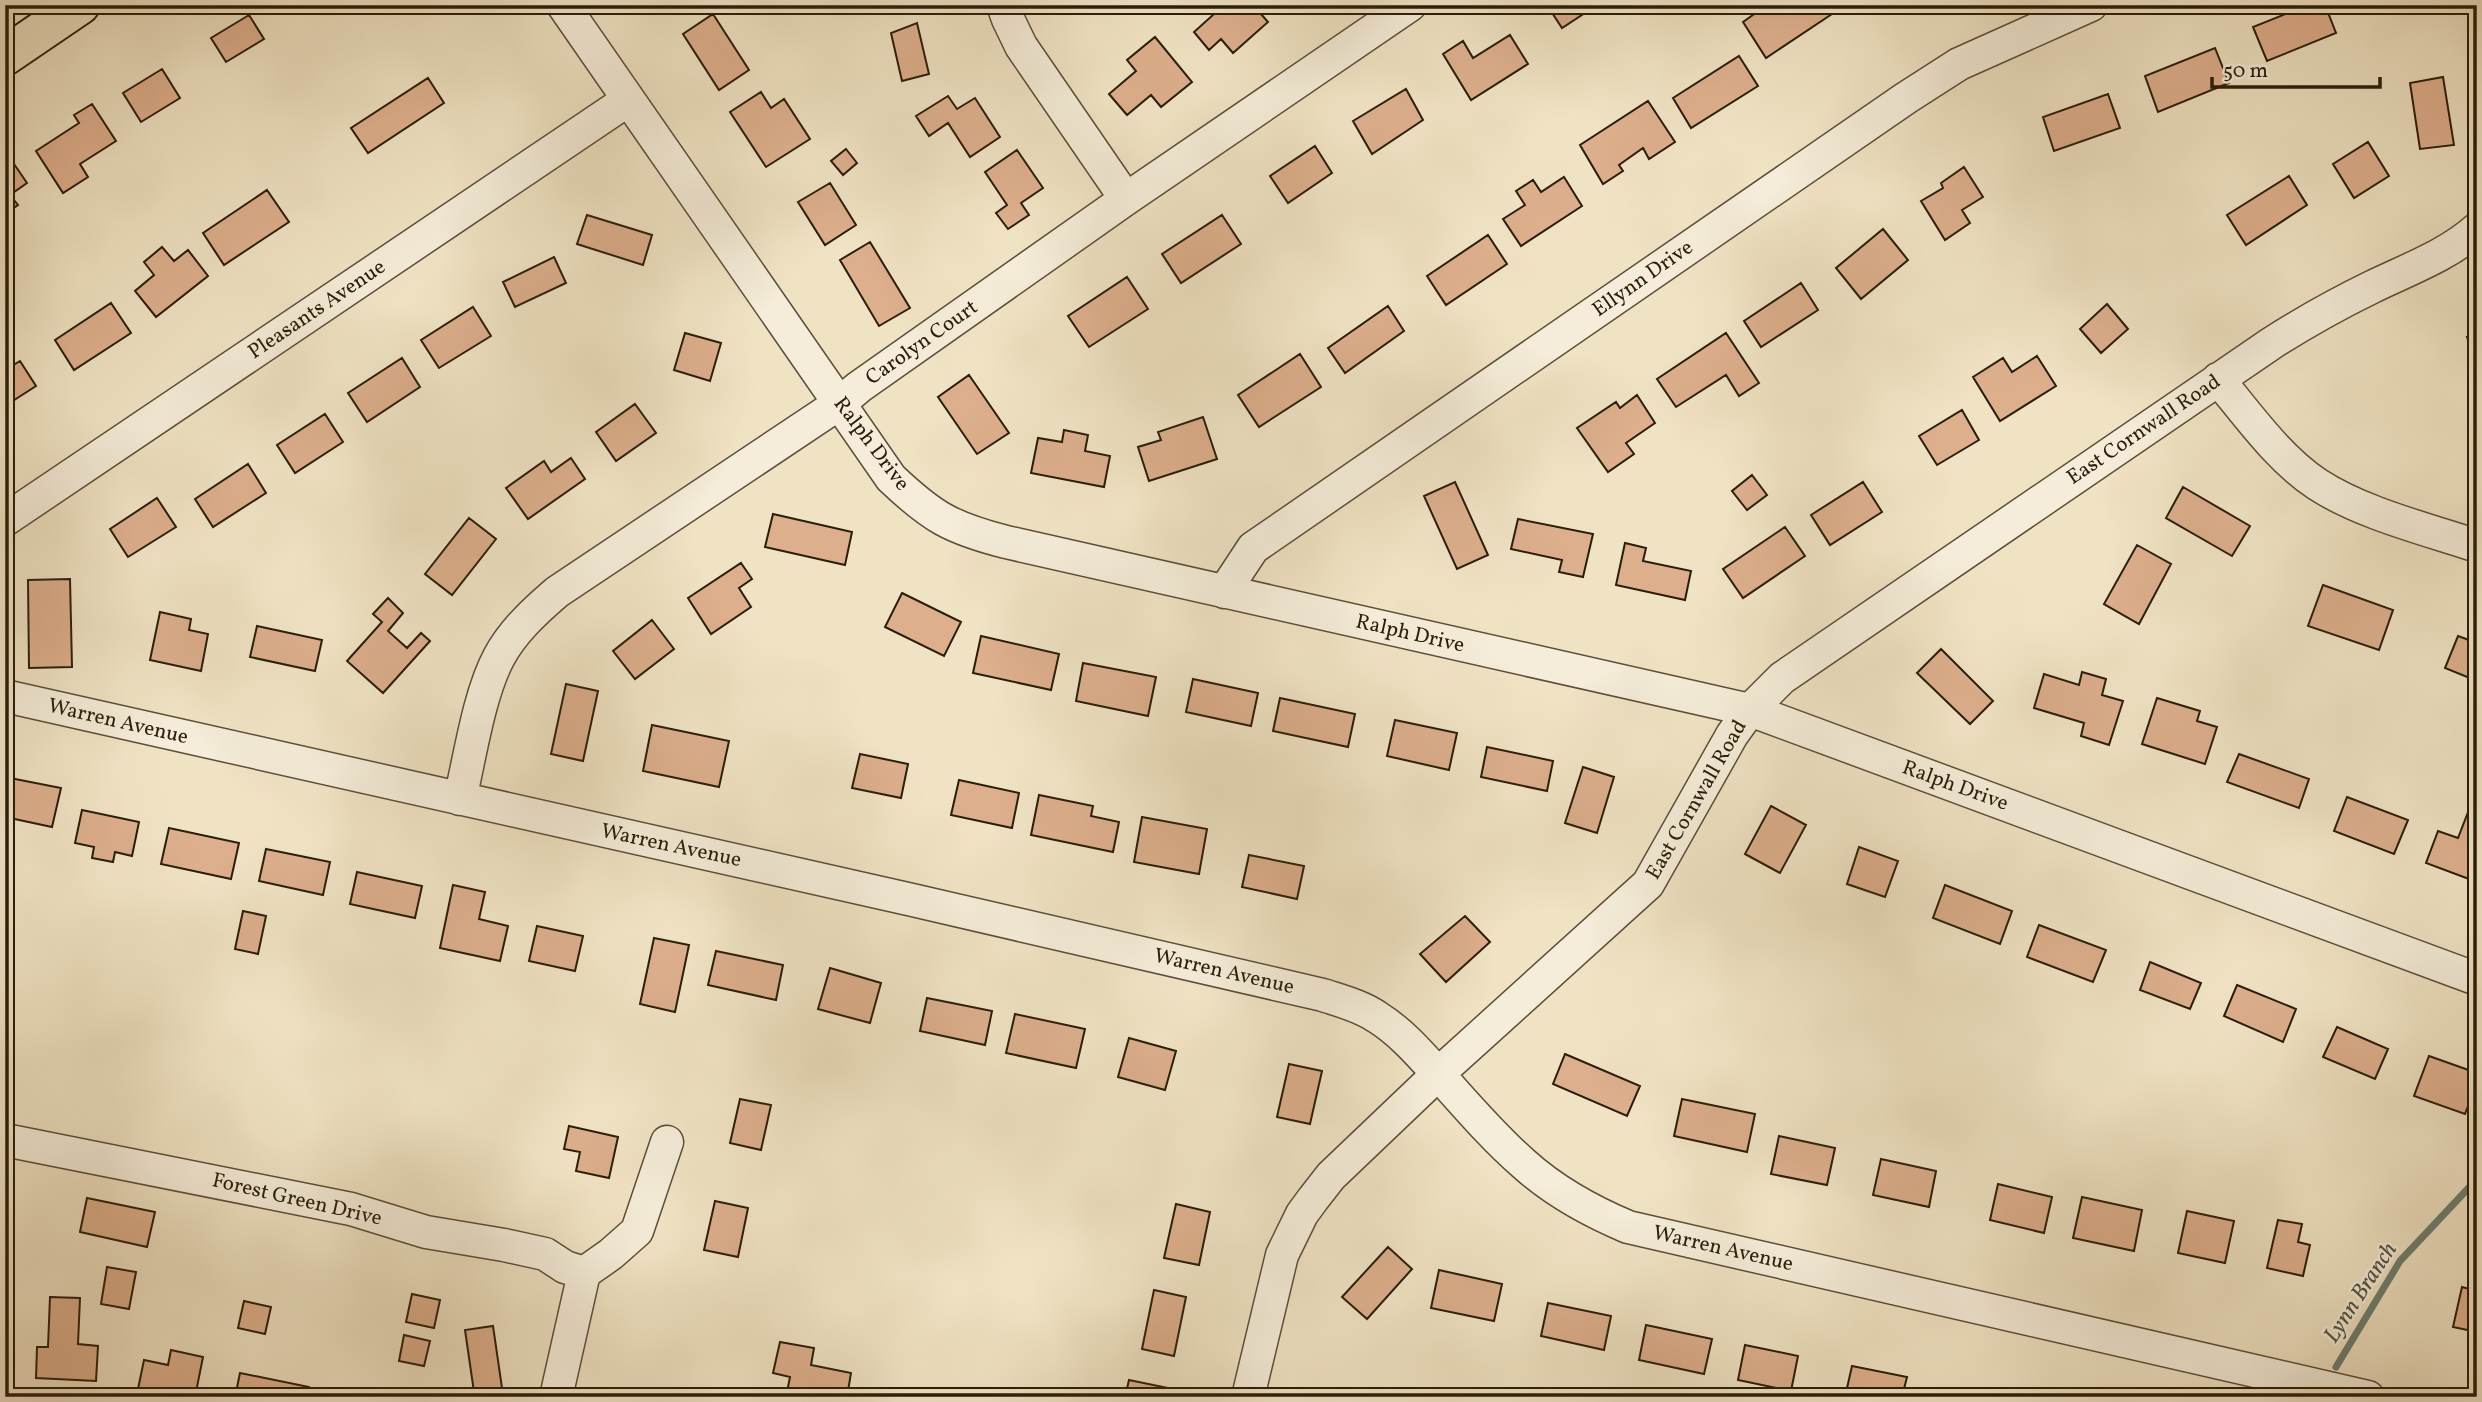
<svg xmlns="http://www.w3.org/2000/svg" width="2482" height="1402" viewBox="0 0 2482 1402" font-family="Vollkorn,serif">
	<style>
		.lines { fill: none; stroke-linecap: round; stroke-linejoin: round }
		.stream { stroke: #6d7e70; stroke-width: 7 }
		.building { fill: #ddaf8d; stroke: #2a1d0a; stroke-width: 2 }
		.minor-casing { stroke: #5c4e38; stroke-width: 35 }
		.major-casing { stroke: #2a1d0a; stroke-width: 42 }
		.minor { stroke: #f5edd9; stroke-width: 32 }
		.major { stroke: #f0e3c4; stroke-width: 38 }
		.labels { text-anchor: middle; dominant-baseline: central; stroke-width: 5; stroke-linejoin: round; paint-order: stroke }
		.street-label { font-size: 21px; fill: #2a1d0a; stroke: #f5edd9 }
		.water-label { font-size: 23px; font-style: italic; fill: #515546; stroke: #f5edd9 }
	</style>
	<rect width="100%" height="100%" fill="#f0e3c4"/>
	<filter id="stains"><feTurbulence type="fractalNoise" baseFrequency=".00286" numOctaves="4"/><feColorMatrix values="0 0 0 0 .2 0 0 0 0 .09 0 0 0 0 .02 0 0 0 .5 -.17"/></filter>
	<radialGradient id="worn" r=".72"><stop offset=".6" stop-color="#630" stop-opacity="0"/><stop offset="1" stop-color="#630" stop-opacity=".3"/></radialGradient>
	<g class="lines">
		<path class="stream" d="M2336,1367l64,-106 77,-82"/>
	</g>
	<path class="building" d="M1224,5h29l15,17 -35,31 -12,-14 -12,11 -15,-18z
		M1547,5h50l-35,23z
		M1767,5h68l3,5 -72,48 -23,-36z
		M2308,5h17l11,28 -69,28 -14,-34z
		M713,14l36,56 -30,20 -36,-56z
		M249,15l15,24 -38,23 -15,-24z
		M917,23l12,51 -27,7 -11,-48z
		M1510,35l18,29 -57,36 -28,-46 20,-13 10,17z
		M1155,37l37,45 -31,25 -10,-12 -24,20 -18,-21 27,-23 -9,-11z
		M2215,48l14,35 -71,29 -13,-36z
		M1739,56l19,30 -67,42 -18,-30z
		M162,69l18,29 -39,24 -18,-29z
		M2443,77l11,68 -34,4 -10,-66z
		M428,78l16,25 -76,50 -17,-25z
		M1406,89l17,31 -51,34 -19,-33z
		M761,92l10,16 13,-9 26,40 -44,28 -36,-55z
		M2108,94l12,34 -66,23 -11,-34z
		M948,96l9,13 18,-11 25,39 -30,20 -22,-34 -19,13 -13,-20z
		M1648,101l27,41 -26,17 -6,-11 -24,17 4,6 -20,13 -23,-39z
		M92,104l24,37 -36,23 8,13 -25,16 -27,-42 43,-28 -5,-8z
		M2368,142l21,34 -35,22 -21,-34z
		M1315,146l17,27 -44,30 -18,-27z
		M846,149l11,14 -14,12 -12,-14z
		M1017,150l26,38 -22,15 8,12 -21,14 -12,-16 11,-8 -22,-33z
		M12,161l15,22 -17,12 8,10 -13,9v-48z
		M1964,167l19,30 -21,13 8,13 -25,17 -24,-39 22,-13 -2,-5z
		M2289,176l18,29 -61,40 -19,-30z
		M1564,177l18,29 -61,40 -18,-27 22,-14 -9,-14 17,-11 8,12z
		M830,183l26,42 -31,20 -27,-43z
		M267,190l22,32 -65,43 -21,-32z
		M587,215l65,20 -9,30 -66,-21z
		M1222,215l19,29 -60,39 -19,-29z
		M1883,229l25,31 -47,39 -25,-31z
		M1488,235l19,29 -61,41 -19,-29z
		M870,242l40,66 -31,18 -39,-66z
		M162,247l12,14 14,-11 20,26 -52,41 -21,-26 19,-16 -10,-13z
		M554,257l12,26 -51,24 -12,-25z
		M1127,277l21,32 -59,38 -21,-31z
		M1801,283l17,27 -57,37 -17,-26z
		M111,303l20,30 -57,37 -19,-30z
		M2107,304l21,25 -27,24 -21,-24z
		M1388,306l16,25 -59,42 -17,-25z
		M473,307l18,29 -52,32 -18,-28z
		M685,333l36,10 -11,38 -36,-11z
		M1726,333l33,50 -20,13 -13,-21 -50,32 -19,-28z
		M2477,334v30l-10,-27z
		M1300,354l21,33 -62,40 -21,-32z
		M2037,356l19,30 -56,35 -27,-44 30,-19 9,14z
		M402,358l18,29 -53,35 -19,-29z
		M20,361l16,25 -31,20v-36z
		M969,375l40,58 -32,21 -39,-57z
		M1637,395l18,28 -29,20 8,11 -26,18 -31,-44 39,-26 4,6z
		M635,404l21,29 -40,28 -20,-29z
		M1962,410l17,30 -42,25 -18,-29z
		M325,414l18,28 -48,31 -18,-28z
		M1203,417l14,42 -68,22 -11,-34 23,-7 -3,-8z
		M1064,430l24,5 -3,16 25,5 -6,31 -73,-14 7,-35 24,4z
		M571,458l14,21 -57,40 -22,-31 38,-27 7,11z
		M248,464l18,29 -53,34 -18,-28z
		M1752,475l15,20 -20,15 -15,-19z
		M1455,482l33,73 -31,14 -33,-73z
		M1863,482l19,30 -52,33 -19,-30z
		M2183,487l67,39 -18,30 -66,-38z
		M157,498l19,29 -48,30 -18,-28z
		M773,514l79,18 -7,33 -80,-18z
		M469,518l27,21 -44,56 -27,-21z
		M1518,519l75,15 -10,43 -24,-5 3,-12 -51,-11z
		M1785,527l20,29 -62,42 -20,-29z
		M1625,543l21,5 -3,13 48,10 -6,29 -69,-15z
		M2137,545l34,19 -32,60 -35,-20z
		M741,563l11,16 -13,9 12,19 -40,27 -23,-36z
		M70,579l2,88 -43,1 -1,-88z
		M2323,585l70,25 -14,40 -71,-24z
		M902,593l59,29 -17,34 -59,-29z
		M388,598l15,15 -15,18 19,17 14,-15 9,8 -47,52 -36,-32 35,-39 -9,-8z
		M160,612l31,7 -2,11 19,4 -7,37 -51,-11z
		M652,620l22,29 -39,30 -22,-28z
		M257,626l65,14 -7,31 -65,-14z
		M981,636l78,18 -8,36 -78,-17z
		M2458,636l19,7v38l-32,-13z
		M1941,649l52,52 -23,23 -53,-51z
		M1083,663l73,14 -8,39 -72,-15z
		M2082,672l24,7 -4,16 21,6 -14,44 -28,-9 3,-13 -50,-15 10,-34 35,11z
		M1193,679l65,14 -7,33 -65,-14z
		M566,684l32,7 -15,70 -32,-7z
		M1280,698l75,16 -7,33 -75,-16z
		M2157,698l43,13 -3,10 20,6 -12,37 -63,-20z
		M1395,720l62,13 -8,37 -62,-14z
		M652,725l77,16 -10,46 -76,-16z
		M1487,747l66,14 -6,30 -66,-14z
		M860,754l48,10 -7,34 -49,-10z
		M2239,754l70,25 -10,29 -72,-26z
		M1583,767l31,10 -17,56 -32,-10z
		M5,777l56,11 -9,39 -47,-10z
		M959,780l60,13 -7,35 -61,-13z
		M1039,795l54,11 -2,10 28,6 -6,30 -82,-17z
		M2347,797l61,23 -14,34 -60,-23z
		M1771,806l35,19 -26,48 -35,-19z
		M2470,807l7,3v72l-51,-19 12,-32 20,7z
		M82,810l57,12 -7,34 -17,-4 -2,10 -21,-4 2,-11 -19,-4z
		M1142,817l65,12 -8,45 -65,-12z
		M169,828l70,15 -8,36 -70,-15z
		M1859,847l39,14 -13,36 -38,-13z
		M266,849l64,13 -7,33 -64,-14z
		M1249,855l55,11 -7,33 -55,-12z
		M357,872l65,14 -7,32 -65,-14z
		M453,885l32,7 -6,27 29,7 -8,35 -60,-13z
		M1945,885l67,26 -12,33 -67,-26z
		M243,911l23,5 -8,38 -23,-5z
		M1465,916l25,26 -44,40 -26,-28z
		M2039,925l67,25 -13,32 -66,-25z
		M537,926l46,10 -8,35 -46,-10z
		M654,938l35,7 -14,67 -35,-8z
		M716,951l67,14 -7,35 -68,-15z
		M2150,962l51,21 -11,26 -50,-19z
		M830,968l51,15 -11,40 -52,-14z
		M2237,985l59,24 -13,33 -59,-26z
		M927,998l65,13 -7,34 -65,-14z
		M1015,1014l70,15 -9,39 -70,-15z
		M2337,1027l51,22 -13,30 -52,-22z
		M1129,1038l47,13 -11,39 -47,-13z
		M1565,1054l75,32 -13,30 -74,-32z
		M2429,1056l48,17v9l-12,32 -51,-18z
		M1289,1064l33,7 -12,53 -33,-7z
		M740,1099l31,6 -10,45 -31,-7z
		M1682,1099l73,15 -8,38 -73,-16z
		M569,1126l49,11 -9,41 -33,-7 4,-19 -16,-3z
		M1779,1136l56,12 -8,37 -56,-11z
		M1881,1159l55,12 -7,36 -56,-12z
		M1998,1184l54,13 -8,36 -54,-13z
		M2082,1197l60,13 -8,41 -61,-13z
		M87,1198l68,14 -8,35 -67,-15z
		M715,1201l33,7 -10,49 -34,-7z
		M1176,1204l34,8 -11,53 -35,-7z
		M2187,1211l47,10 -9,42 -47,-10z
		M2278,1220l24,4 -4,18 12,3 -7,31 -36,-8z
		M1388,1247l24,22 -45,50 -25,-22z
		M107,1267l29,5 -7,37 -28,-5z
		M1439,1270l63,14 -8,37 -63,-13z
		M2462,1287l15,4v41l-24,-5z
		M1154,1290l32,7 -12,59 -32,-7z
		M412,1294l28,6 -6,28 -28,-6z
		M50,1297l30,1 -2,46 20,2 -2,35 -60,-3 1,-31h11z
		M244,1301l27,6 -6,27 -27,-6z
		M1548,1303l63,13 -7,34 -63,-14z
		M1646,1325l66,14 -8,35 -65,-14z
		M493,1326l9,62 -28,4 -9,-62z
		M404,1335l26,6 -6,25 -25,-5z
		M780,1342l34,6 -3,17 40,8 -4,24h-61l4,-20 -17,-4z
		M1745,1345l53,11 -7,35 -53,-11z
		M171,1350l32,7 -8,40h-19l-38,-8 6,-29 24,5z
		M1852,1366l55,11 -5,20h-57z
		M240,1373l69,14 -2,10h-72z
		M1129,1380l39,8 -2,9h-41z"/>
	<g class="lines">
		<g class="minor-casing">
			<path id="minor" d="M563,5l328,473c41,39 60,50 115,64l744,168 727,269
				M1003,5l5,14 13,27 105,153
				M2218,379c30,36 60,79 99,105 44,29 109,45 160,62
				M5,520l623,-420
				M1224,592l29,-44 653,-450 53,-34 132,-59
				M5,696l903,203 415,96c18,6 38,11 54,22 24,15 43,37 62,58 27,30 54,62 85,89 31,28 66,47 104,63l740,170
				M460,799c10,-42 19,-105 39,-142 14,-26 36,-46 58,-65l283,-189 19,-16 267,-188 284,-194
				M5,1140l346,69 75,23 78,13 41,9 20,13 19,6
				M556,1397l28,-124 27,-19 26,-23 30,-89
				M1248,1397l34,-142 20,-41 11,-15 18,-23 107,-102 210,-190 84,-149 18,-25 32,-32 490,-335c33,-21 65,-39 100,-56 35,-17 76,-32 105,-58"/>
		</g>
		<g class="major-casing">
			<path id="major" d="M5,56l75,-51"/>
		</g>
		<use href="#minor" class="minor"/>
		<use href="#major" class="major"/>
	</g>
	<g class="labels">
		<g class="street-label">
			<text transform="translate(1643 279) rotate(-35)">Ellynn Drive</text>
			<text transform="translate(317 310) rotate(-34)">Pleasants Avenue</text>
			<text transform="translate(922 343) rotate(-35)">Carolyn Court</text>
			<text transform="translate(2144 430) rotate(-34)">East Cornwall Road</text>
			<text transform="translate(871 444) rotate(53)">Ralph Drive</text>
			<text transform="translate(1410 634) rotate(13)">Ralph Drive</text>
			<text transform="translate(118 722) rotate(13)">Warren Avenue</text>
			<text transform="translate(1955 786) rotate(20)">Ralph Drive</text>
			<text transform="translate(1697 800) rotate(-60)">East Cornwall Road</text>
			<text transform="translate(671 846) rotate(12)">Warren Avenue</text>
			<text transform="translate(1224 972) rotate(13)">Warren Avenue</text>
			<text transform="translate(297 1200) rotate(13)">Forest Green Drive</text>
			<text transform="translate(1723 1249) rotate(13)">Warren Avenue</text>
		</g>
		<g class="water-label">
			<text transform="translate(2361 1293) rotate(-57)">Lynn Branch</text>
		</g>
	</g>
	<rect width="2482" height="1402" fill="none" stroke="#f0e3c4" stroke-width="28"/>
	<rect x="7" y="7" width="2468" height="1388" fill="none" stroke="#2a1d0a" stroke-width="3.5"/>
	<rect x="14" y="14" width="2454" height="1374" fill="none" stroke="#2a1d0a" stroke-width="2"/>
	<path d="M2212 77v10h168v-10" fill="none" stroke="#2a1d0a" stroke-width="3.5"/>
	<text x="2223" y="77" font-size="21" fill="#2a1d0a" stroke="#f5edd9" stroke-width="5" paint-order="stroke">50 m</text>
	<rect width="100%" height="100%" filter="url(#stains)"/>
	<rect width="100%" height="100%" fill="url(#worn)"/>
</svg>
